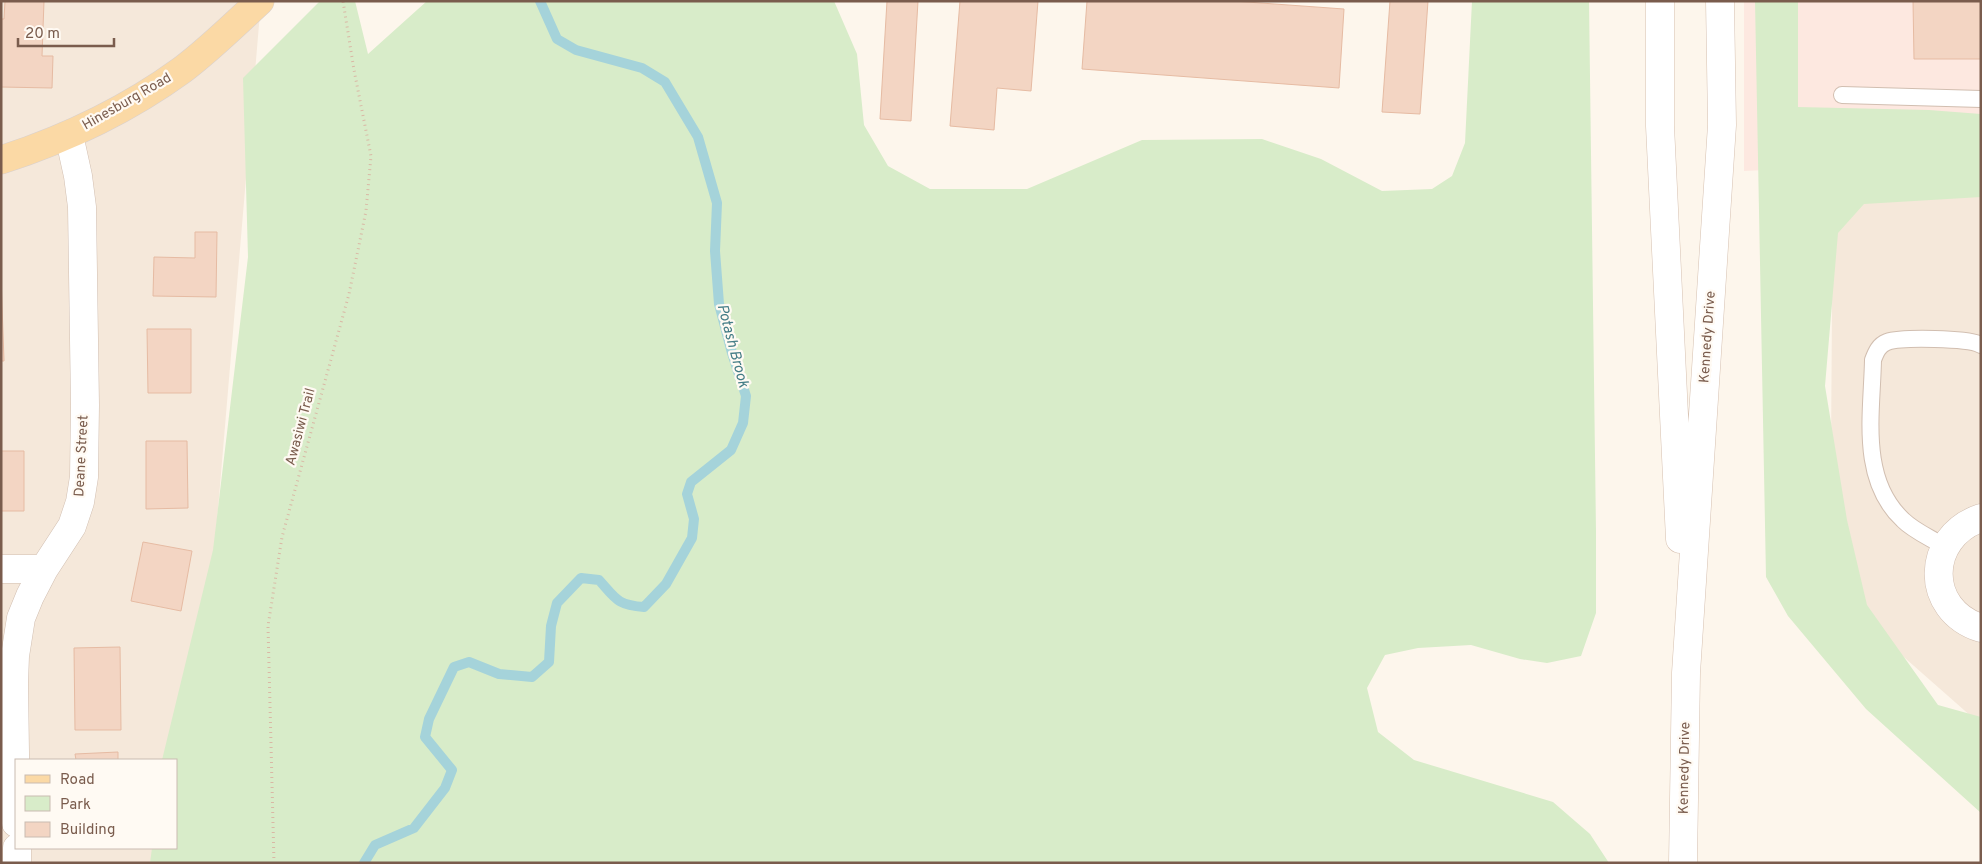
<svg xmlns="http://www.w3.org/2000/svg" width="1982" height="864" viewBox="0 0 1982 864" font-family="Overpass,sans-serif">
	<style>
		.residential { fill: #f5e8da; fill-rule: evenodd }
		.commercial { fill: #fde8e0 }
		.green { fill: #d8ecc9 }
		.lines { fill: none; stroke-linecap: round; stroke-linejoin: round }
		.stream { stroke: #a5d3da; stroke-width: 10 }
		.building { fill: #f3d5c3; stroke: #e6bba3 }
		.lane-casing { stroke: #d1beb0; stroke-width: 18 }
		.street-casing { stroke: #d1beb0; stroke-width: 29 }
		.secondary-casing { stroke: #d6c0b0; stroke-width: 29 }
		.primary-casing { stroke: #dad1cd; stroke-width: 29 }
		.path { stroke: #d9b8a5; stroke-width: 3; stroke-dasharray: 1 4; stroke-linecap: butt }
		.lane { stroke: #fff; stroke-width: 16 }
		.street { stroke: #fff; stroke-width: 28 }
		.secondary { stroke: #fff; stroke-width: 28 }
		.primary { stroke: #fbd9a5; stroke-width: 28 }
		.labels { text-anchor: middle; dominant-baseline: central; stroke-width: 4.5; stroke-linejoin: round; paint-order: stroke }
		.street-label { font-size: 14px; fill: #7a5c4d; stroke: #fffaf3 }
		.water-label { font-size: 15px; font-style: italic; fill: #437c86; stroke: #fffaf3 }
	</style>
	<rect width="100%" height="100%" fill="#fdf6ec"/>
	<path class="residential" d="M1,1h260l-73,862h-187zM16,760h160v88h-160z
		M1981,160v565l-151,-133 3,-425z"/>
	<path class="commercial" d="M1744,1h237v159l-237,11z"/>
	<path class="green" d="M320,1h35l13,53 59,-53h407l23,53 7,71 24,41 42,23h97l115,-49 120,-1 59,20 61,32 50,-2 20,-13 13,-33 7,-142h117l7,531v81l-15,43 -34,7 -27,-4 -49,-14 -53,3 -33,7 -18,33 11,44 36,28 139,42 37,32 19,29h-1459l2,-15h24v-88h-14l51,-210 35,-293 -5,-179z
		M1755,1h43v106l131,3 52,4v83l-117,7 -26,29 -13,153 22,134 20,85 71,100 43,12v96l-115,-104 -78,-93 -22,-39z"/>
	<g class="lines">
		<path class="stream" d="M364,863l11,-18 39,-17 31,-40 7,-18 -27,-33 4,-18 25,-52 15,-5 30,12 33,3 17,-15 2,-36 6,-23 24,-25 18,2c17,19 18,25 45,27l22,-23 26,-46 2,-19 -7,-25 4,-12 40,-32 12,-27 3,-27 -14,-43 -13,-49 -4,-53 2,-48 -19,-66 -33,-55 -23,-14 -66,-18 -19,-11 -17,-38"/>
	</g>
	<path class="building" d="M5,1h39l-2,55h11l-1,32 -51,-1v-68h3z
		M887,1h31l-7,120 -31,-2z
		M960,1h78l-7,90 -34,-3 -3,42 -44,-4z
		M1087,1h146l111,8 -5,79 -257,-19z
		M1390,1h38l-8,113 -38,-2z
		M1913,1h68v58h-67z
		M195,232h22l-1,65 -63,-1 1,-39 41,1z
		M1,277l3,84h-3z
		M147,329h44v64h-43z
		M146,441h41l1,67 -42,1z
		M1,451h23v60h-23z
		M143,542l49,9 -11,60 -50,-10z
		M120,647l1,83h-46l-1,-82z
		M118,752v8h-42l-1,-6z"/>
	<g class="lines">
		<g class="lane-casing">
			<path id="lane" d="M1842,95l139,4
				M1945,547c-14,-9 -31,-16 -42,-27 -44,-41 -31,-107 -30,-160 3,-8 6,-15 14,-18 14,-5 82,-4 94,3"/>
		</g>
		<g class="street-casing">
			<path id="street" d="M1981,518c-56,19 -57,92 0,110
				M1,569h43
				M16,823l-2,-140 1,-27 6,-38 9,-22 14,-27 28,-43 8,-24 4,-25 1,-72 -3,-198 -4,-31 -9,-41
				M17,848v15"/>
		</g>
		<g class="secondary-casing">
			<path id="secondary" d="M1660,1v125l20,413
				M1683,863l3,-190 36,-548 -2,-124"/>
		</g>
		<g class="primary-casing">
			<path id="primary" d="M1,160c65,-21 126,-50 181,-90 28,-21 53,-46 78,-69"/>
		</g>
		<path class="path" d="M274,863l-6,-237 14,-89 67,-243 17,-83 5,-55 -17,-86 -11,-69"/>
		<use href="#lane" class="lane"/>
		<use href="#street" class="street"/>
		<use href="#secondary" class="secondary"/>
		<use href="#primary" class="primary"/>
	</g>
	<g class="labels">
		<g class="street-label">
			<text transform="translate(127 102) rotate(-30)">Hinesburg Road</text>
			<text transform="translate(1708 337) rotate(-86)">Kennedy Drive</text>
			<text transform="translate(301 427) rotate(-75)">Awasiwi Trail</text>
			<text transform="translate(82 456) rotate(-87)">Deane Street</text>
			<text transform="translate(1685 768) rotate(-89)">Kennedy Drive</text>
		</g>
		<g class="water-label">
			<text transform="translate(732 346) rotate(75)">Potash Brook</text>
		</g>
	</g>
	<rect width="1982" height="864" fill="none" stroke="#7a5c4d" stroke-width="5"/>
	<rect x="15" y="759" width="162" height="90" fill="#fffaf3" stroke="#cabbb1"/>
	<rect x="25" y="775" width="25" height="8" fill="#fbd9a5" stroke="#cabbb1"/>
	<text x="60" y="784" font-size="15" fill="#7a5c4d">Road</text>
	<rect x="25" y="796" width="25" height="15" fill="#d8ecc9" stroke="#cabbb1"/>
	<text x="60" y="809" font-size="15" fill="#7a5c4d">Park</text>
	<rect x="25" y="822" width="25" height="15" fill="#f3d5c3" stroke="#cabbb1"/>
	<text x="60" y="834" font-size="15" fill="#7a5c4d">Building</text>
	<path d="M18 38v8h96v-8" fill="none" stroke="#7a5c4d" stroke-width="2.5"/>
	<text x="25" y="38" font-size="15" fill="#7a5c4d" stroke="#fffaf3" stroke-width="4" paint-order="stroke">20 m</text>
</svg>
